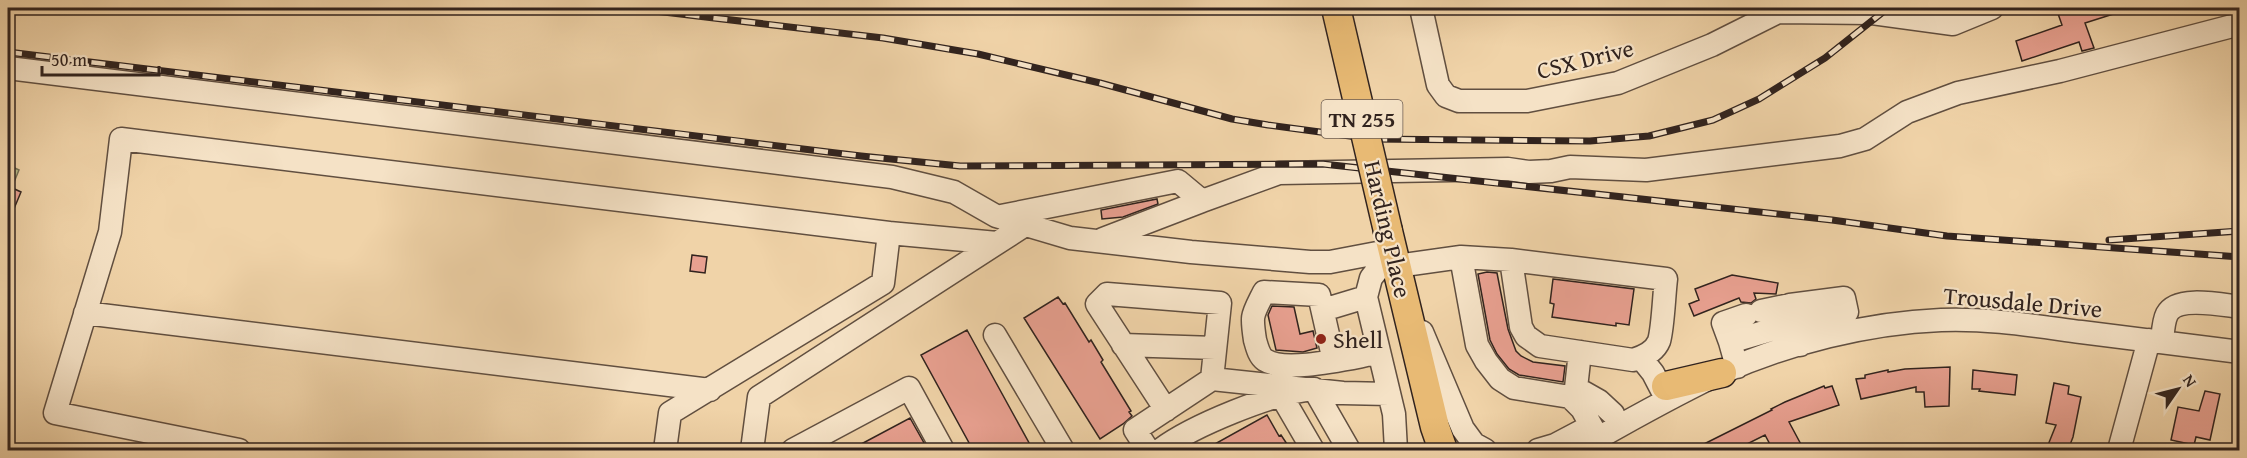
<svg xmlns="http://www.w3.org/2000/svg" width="2247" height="458" viewBox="0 0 2247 458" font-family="'Gentium Book Plus',serif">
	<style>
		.green { fill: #b8bc89; stroke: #747054; stroke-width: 1.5 }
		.building { fill: #e8a090; stroke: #31231e; stroke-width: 1.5 }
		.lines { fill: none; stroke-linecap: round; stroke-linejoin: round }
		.minor-casing { stroke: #614f40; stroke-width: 25 }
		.major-casing { stroke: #31231e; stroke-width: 31 }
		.minor { stroke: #f5e2c6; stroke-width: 22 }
		.major { stroke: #e8ba74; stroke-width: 28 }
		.rail-casing { stroke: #31231e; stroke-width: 7 }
		.rail { stroke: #f5e2c6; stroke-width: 4.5; stroke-dasharray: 14; stroke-linecap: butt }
		.major-bridge-casing { stroke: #31231e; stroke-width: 31; stroke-linecap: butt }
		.major-bridge { stroke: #e8ba74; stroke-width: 28 }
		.poi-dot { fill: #8f2418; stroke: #f5e2c6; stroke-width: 2 }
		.labels { text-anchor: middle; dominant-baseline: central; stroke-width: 4.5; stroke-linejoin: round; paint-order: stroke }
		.shield { fill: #f5e2c6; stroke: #6c5c50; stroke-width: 1.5 }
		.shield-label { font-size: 22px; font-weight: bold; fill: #31231e }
		.street-label { font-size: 24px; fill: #31231e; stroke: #f5e2c6 }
		.poi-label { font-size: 24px; fill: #31231e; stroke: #f5e2c6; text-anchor: start }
	</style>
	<rect width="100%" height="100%" fill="#f0d3a8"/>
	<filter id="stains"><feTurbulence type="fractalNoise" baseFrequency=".00333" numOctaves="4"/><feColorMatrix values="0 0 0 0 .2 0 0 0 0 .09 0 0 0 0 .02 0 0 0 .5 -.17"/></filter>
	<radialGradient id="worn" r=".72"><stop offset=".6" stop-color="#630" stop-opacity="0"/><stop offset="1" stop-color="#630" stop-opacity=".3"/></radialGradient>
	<path class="green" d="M8,165l11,5 -11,27z"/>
	<path class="building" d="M2056,8h69l1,2 -41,13 9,25 -12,3 -3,-9 -57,19 -6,-20 46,-16z
		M8,186l13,6 -13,31z
		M1157,199l1,5 -35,13 -21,2 -1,-9z
		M692,255l15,2 -2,16 -15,-2z
		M1487,272l10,1 11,56 8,22 5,5 12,6 32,4 -2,16 -44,-7 -10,-6 -12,-15 -7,-14 -12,-66z
		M1732,275l46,8 -2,11 -22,-1 2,6 -5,4 -10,-1 -2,-4 -45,18 -5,-12 10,-4 -4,-11z
		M1553,279l81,10 -5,36 -13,-2v3l-64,-9 2,-13 -4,-1z
		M1058,297l5,7 2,-1 24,39 2,-2 12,20 -2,2 30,49 -2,1 3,4 -9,8 -23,15 -76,-121z
		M1272,306l22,1 6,27 13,-3 4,17 -14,4 -27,-2 -8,-35z
		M967,330l66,120h-60l-52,-95z
		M1950,367l-1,39 -24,1 -1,-15h-8v-5l-55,12 -5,-20 9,-1v-3l23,-5v2l17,-3z
		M1973,370l44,5 -2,20 -36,-4 1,-2h-8z
		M2054,383l15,3 -1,8 13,3 -8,40 -5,13h-22l10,-25 -10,-2z
		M1824,386l1,2 7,-2 7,19 -50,17 15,28h-31l-8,-15 -30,15h-43l80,-40 -1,-1 14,-7z
		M2205,391l15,3 -10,46 -14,-3 -2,8 -23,-5 7,-33 21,4z
		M1267,415l12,21 2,-1 10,15h-87z
		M910,418l18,32h-78z"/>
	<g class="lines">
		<g class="minor-casing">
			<path id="minor" d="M1421,8l17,77 8,11 13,5h68l91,-18 94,-38 66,-33 94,1 81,11 39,-16
				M8,68l884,109 62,15 42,24 74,22 121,14 119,10h20l63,-12
				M1202,201l77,-28 229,-4 21,3 22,-1 19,-4 76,3 194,-24 25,-7 42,-27 51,-19 102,-22 180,-47
				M1001,216l177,-35 24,20 -99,38
				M889,233l108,10
				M1393,250l-22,28 -5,19 28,117 2,36
				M1461,257l50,3 155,19c-2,16 -3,49 -7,62 -4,10 -16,16 -26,19l-93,-14 -14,-10 -5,-9 -10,-67
				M1397,266l64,-9 16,88 9,16 14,18 14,9 56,9 12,12 16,29
				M1790,305l54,-7 3,14 -53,11 6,22
				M1323,310l43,-13
				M85,313l625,77
				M1422,332l41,97 11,15 11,6
				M995,335l68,115
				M1730,342l-7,-19 23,-8
				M2162,342c1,-9 1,-20 5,-28 10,-19 55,-9 73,-7
				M1123,345l92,3
				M1641,358l12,15 14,27
				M1334,361l-15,-66 -55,-3c-12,24 -13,22 -9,48 2,7 4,16 10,20 21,14 88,-3 114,-7
				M1737,367l-7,-25 64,-19 -4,-18 -29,6
				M1212,379l131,14 46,1
				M1576,388l23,13 14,13
				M1281,395l32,55
				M1570,397l6,-9 4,-36
				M239,450l-184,-37 55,-181 11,-93 768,94 -6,50 -213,130 -5,37
				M752,450l7,-53 266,-172
				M793,450l116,-62 34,62
				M1148,450l-13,-20 77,-51 8,-76 -113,-9 -10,10 69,106
				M1160,450c32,-24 114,-58 154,-61l35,61
				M1538,450l17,-5 36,-19
				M1576,450c48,-26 95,-54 145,-77 67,-30 146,-50 220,-53 47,-2 94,6 140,12 53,7 106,13 159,20
				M2119,450l30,-110"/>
		</g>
		<g class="major-casing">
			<path id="major" d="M1388,231l47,196 8,23
				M1666,386l56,-13"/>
		</g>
		<use href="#minor" class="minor"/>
		<use href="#major" class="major"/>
		<g class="rail-casing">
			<path id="rail" d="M630,8l253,30 95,16 122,29 132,36 36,6 104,14 218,2 59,-5 64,-16 46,-21 66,-41 63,-50
				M8,52l853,104 99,10 363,-2 509,56 115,16 293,21
				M2109,240l131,-9"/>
		</g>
		<use href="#rail" class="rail"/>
		<g class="major-bridge-casing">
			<path id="major-bridge" d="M1336,8l52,223"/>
		</g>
		<use href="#major-bridge" class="major-bridge"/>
	</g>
	<circle class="poi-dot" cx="1321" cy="339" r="6"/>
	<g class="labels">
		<rect class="shield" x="1321.5" y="100" width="81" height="38" rx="4.5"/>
		<g class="shield-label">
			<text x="1362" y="119">TN 255</text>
		</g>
		<g class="street-label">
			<text transform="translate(1585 59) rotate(-14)">CSX Drive</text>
			<text transform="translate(1388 229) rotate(77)">Harding Place</text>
			<text transform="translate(2023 302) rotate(5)">Trousdale Drive</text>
		</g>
		<g class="poi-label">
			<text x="1333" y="339">Shell</text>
		</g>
	</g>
	<rect width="2247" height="458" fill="none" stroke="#f0d3a8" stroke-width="30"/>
	<rect x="9" y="9" width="2229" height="440" fill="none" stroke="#31231e" stroke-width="3"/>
	<rect x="15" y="15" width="2217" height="428" fill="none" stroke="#31231e" stroke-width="1.5"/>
	<g transform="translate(2178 389) rotate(55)" stroke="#f5e2c6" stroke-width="4.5" paint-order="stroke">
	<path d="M0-4.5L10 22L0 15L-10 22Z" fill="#31231e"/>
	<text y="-9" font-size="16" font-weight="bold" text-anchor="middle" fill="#31231e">N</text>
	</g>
	<path d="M42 66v9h117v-9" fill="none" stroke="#31231e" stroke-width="3"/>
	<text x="51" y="66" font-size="18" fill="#31231e" stroke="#f5e2c6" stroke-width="4.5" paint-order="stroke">50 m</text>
	<rect width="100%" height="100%" filter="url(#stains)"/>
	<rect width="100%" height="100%" fill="url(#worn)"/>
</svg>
